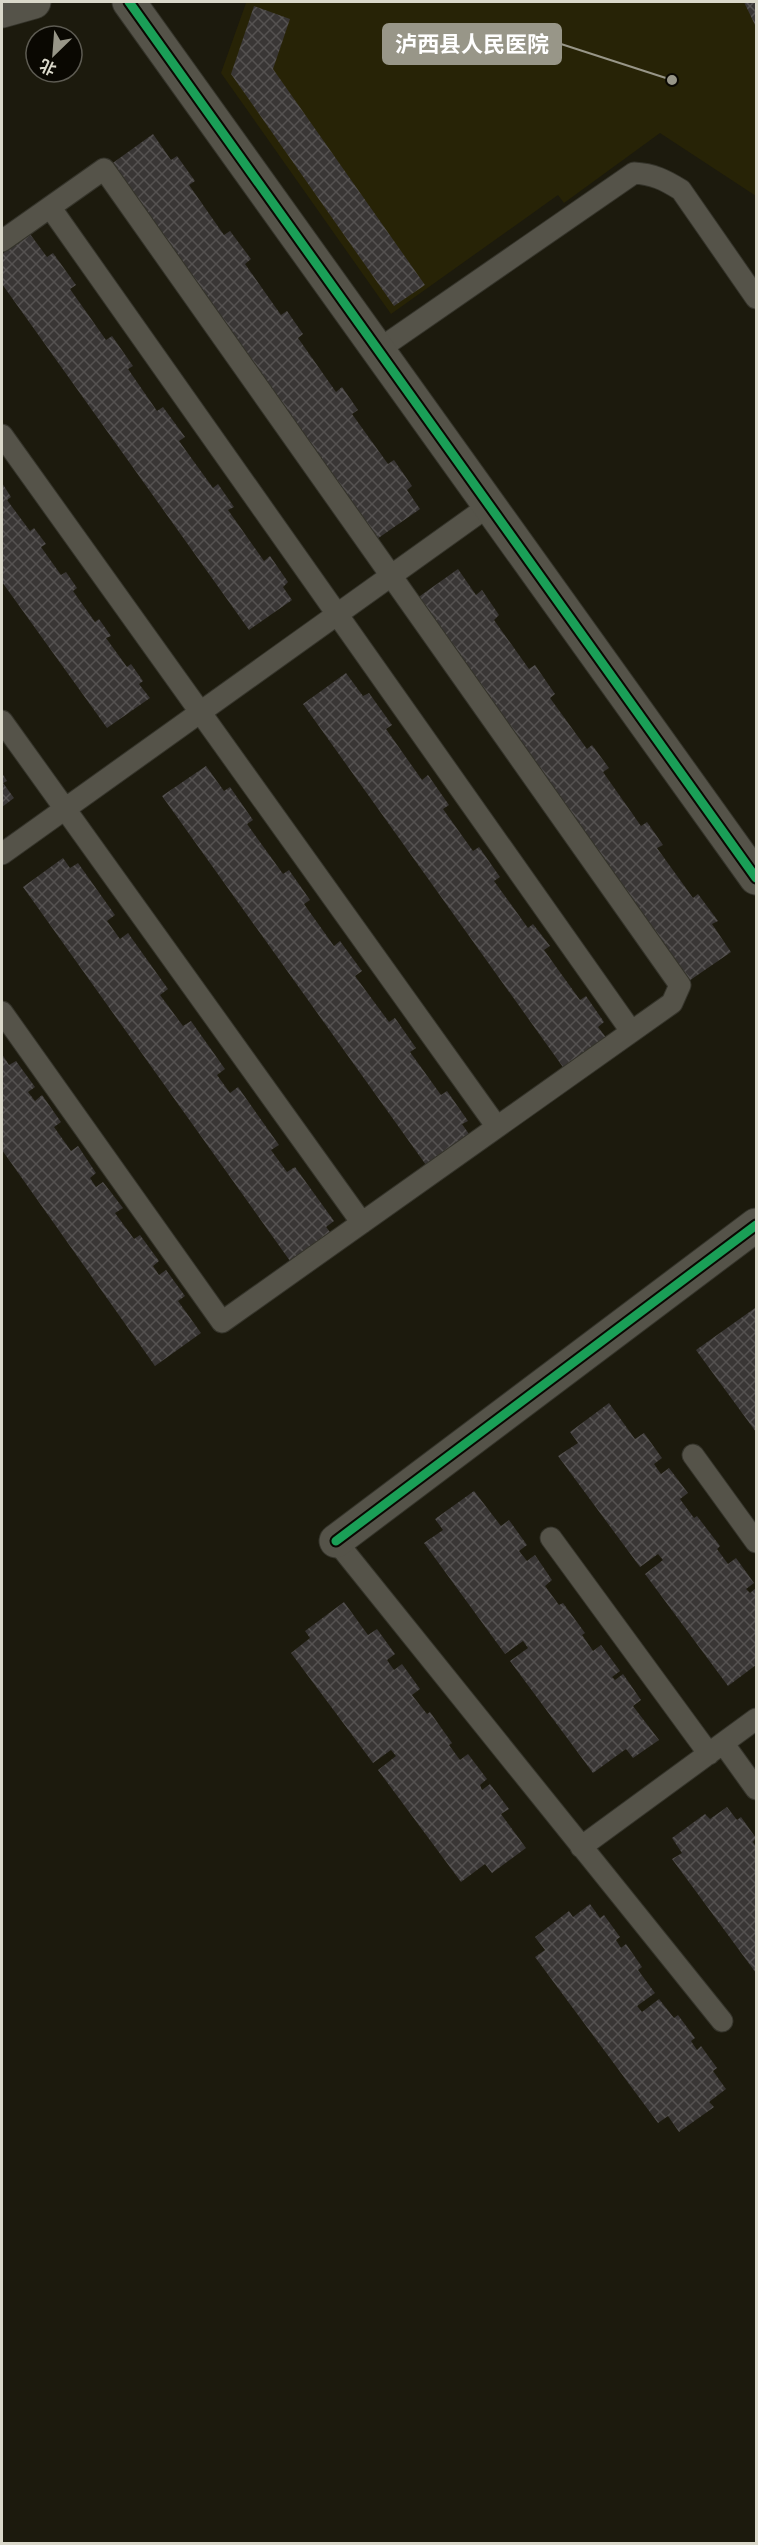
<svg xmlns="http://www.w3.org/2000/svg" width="758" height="2545" viewBox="0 0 758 2545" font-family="'Zilla Slab','Noto Sans SC',serif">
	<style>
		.built { fill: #272306 }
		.building { fill: url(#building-cross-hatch) }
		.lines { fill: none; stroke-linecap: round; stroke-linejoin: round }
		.service-casing { stroke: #35342b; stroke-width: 23 }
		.minor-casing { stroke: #35342b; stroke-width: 35 }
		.tertiary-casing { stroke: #35342b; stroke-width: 35 }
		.service { stroke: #555349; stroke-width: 21 }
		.minor { stroke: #555349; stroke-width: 33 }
		.tertiary { stroke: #555349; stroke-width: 33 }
		.cycleway-casing { stroke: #0a0802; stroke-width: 13 }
		.cycleway { stroke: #1a9f57; stroke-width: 9 }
		.leader { fill: none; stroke: #989688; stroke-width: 2 }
		.callout-dot { fill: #989688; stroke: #0a0802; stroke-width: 2 }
		.callout { fill: #989688; stroke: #989688; stroke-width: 2 }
		.callout-label { font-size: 22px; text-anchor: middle; font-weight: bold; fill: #fff }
	</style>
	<defs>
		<pattern id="building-cross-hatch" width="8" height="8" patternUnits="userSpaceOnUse" patternTransform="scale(1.5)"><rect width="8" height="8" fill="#393635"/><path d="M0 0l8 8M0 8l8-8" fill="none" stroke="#555251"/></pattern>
	</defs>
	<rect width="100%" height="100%" fill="#1c1a0d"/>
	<path class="built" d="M250,2h506v194l-96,-63 -96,70 -6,-8 -167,119 -170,-241 25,-70z"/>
	<path class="building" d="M744,2h12v25z
		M254,6l36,13 -17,50 152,216 -31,21 -163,-232z
		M153,134l18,26 6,-4 18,25 -6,4 35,50 6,-4 21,28 -6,5 36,51 6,-4 16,23 -5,4 38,54 6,-5 16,23 -6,4 36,50 6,-4 18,26 -5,4 13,19 -43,30 -267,-374z
		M30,234l17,23 6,-4 23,32 -6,4 36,51 6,-4 21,30 -5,3 29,42 6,-4 22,30 -6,4 34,47 5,-4 16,23 -6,3 36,51 6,-5 18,26 -5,5 9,13 -43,30 -247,-346v-30z
		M2,483l9,14 -4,3 23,31 4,-3 12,16 -5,3 20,28 5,-3 11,16 -4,3 22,31 4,-3 12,17 -5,2 21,29 4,-3 12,17 -4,3 11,14 -43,30 -105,-146z
		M458,569l18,26 6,-5 17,25 -5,5 35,49 6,-4 20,29 -5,4 37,51 5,-4 17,23 -6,4 38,54 6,-4 16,23 -6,3 36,50 5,-4 20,27 -6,3 19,28 -45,31 -273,-382z
		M346,673l17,23 6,-3 23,32 -6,4 36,51 6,-5 21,30 -6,4 30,42 6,-4 21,30 -6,4 34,47 5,-4 17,22 -6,4 36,50 6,-4 18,26 -6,5 10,13 -43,30 -262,-366z
		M206,766l18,25 6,-4 23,33 -6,4 36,50 6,-4 21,30 -6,4 30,42 6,-5 22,30 -7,5 34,46 6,-4 21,30 -6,4 31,43 6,-4 21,30 -6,3 7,10 -43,31 -264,-369z
		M2,773l5,8 -4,2 11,15 -12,9z
		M63,858l7,10 8,-5 37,52 -8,6 13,18 8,-6 40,56 -8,6 23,31 8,-5 34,48 -8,6 13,18 8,-6 41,58 -8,5 16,22 8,-5 39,54 -8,6 4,5 -40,29 -267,-374z
		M2,1054l7,11 7,-4 19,26 -7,5 7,9 7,-6 19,27 -7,5 17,24 7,-5 18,27 -6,5 6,9 7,-5 20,26 -8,5 19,26 6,-4 19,26 -6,5 6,9 7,-5 19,26 -7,5 23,32 -46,33 -153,-216z
		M755,1308l1,2v122l-60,-82z
		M609,1403l26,36 9,-6 18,25 -8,6 7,10 8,-6 19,25 -8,6 14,19 3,-2 23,30 -3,3 11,15 8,-6 18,25 -8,6 4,4 6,-5v77l-28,21 -83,-112 18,-14 -5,-6 -18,13 -82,-111 20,-13 -8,-11z
		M474,1491l27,35 8,-6 18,25 -8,6 8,10 8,-6 17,25 -7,6 14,19 4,-2 22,30 -3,2 11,16 8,-6 19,26 -8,6 3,3 8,-6 18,26 -8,6 26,34 -26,18 -7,-9 -33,24 -83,-112 18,-13 -5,-7 -18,13 -81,-111 19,-13 -8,-11z
		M344,1602l24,33 9,-6 18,25 -8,6 7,10 8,-6 18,25 -8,6 15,19 3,-2 22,31 -3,2 11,15 8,-6 19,25 -7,6 2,5 8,-6 19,25 -8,5 25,34 -34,25 -7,-9 -24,18 -83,-112 18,-14 -5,-6 -18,13 -82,-110 19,-15 -5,-7z
		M727,1807l10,13 4,-3 15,21 -3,4 3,5v126l-84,-114 10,-6 -10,-15 33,-24 5,5z
		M590,1904l10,14 4,-3 16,22 -4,3 5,8 5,-4 16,23 -4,3 17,23 -18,13 5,6 17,-13 15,19 4,-3 17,23 -4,3 6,9 4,-4 16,22 -4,3 13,18 -17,13 5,5 -35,25 -11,-16 -10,7 -123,-166 10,-7 -10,-13 34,-26 4,6z"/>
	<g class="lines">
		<g class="service-casing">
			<path id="service" d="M50,207l581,824
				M2,241l102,-72 576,816 -8,18 -450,319 -220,-310
				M378,350l256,-177c19,1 31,7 47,17l75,108
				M2,435l495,692
				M2,721l360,502
				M2,854l488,-349
				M693,1455l63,87
				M551,1538l158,216
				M336,1541l386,480
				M723,1743l33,46
				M581,1847l175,-128"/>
		</g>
		<g class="minor-casing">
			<path id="minor" d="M129,2l627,876
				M336,1541l420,-316"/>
		</g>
		<g class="tertiary-casing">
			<path id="tertiary" d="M2,11l32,-9"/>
		</g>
		<use href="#service" class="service"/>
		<use href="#minor" class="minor"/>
		<use href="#tertiary" class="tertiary"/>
		<g class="cycleway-casing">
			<path id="cycleway" d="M129,2l627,876
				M336,1541l420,-316"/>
		</g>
		<use href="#cycleway" class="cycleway"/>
	</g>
	<path class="leader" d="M672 80L561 44"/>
	<circle class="callout-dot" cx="672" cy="80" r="6"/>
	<rect class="callout" x="383" y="24" width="178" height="40" rx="6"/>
	<g class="callout-label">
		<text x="472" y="52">泸西县人民医院</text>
	</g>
	<rect width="758" height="2545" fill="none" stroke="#dad8ca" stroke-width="6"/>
	<g transform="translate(54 54) rotate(205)"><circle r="28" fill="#0a0802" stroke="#5d5b52" stroke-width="1.5"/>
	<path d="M0-4.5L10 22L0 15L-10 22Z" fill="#989688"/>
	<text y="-9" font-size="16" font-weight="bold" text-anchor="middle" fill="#dad8ca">北</text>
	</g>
</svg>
